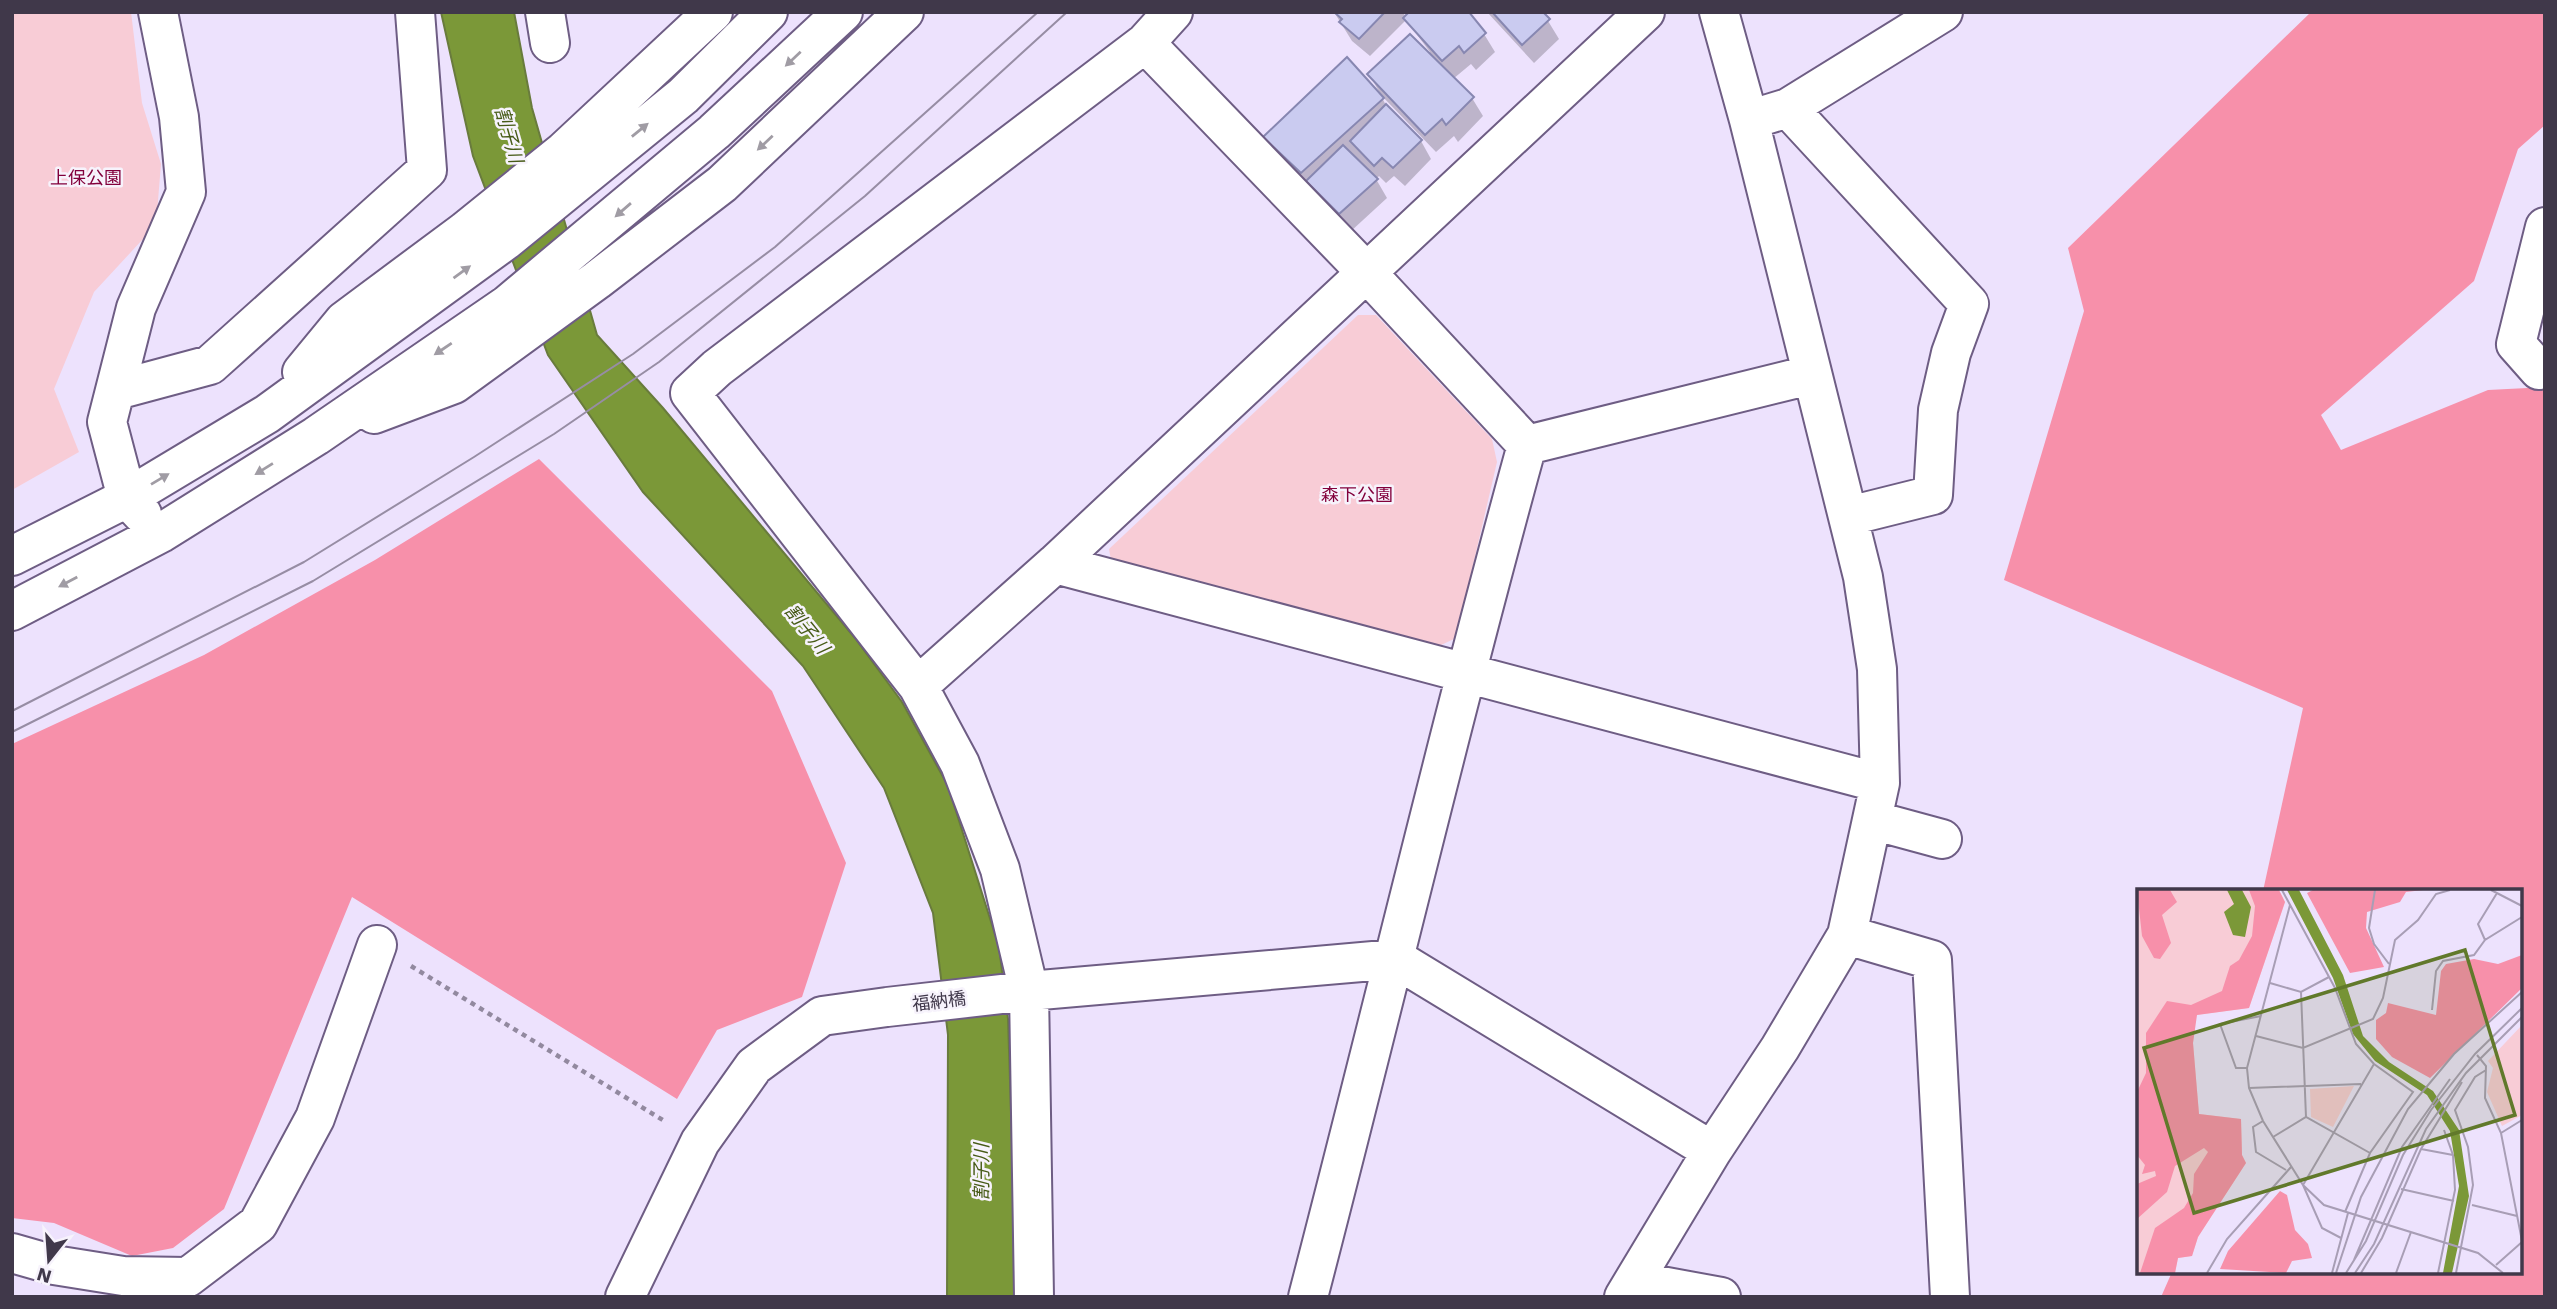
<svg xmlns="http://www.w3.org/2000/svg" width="2557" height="1309" viewBox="0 0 2557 1309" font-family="'Work Sans','Noto Sans JP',sans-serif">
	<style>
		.green { fill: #f8ccd6 }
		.forest { fill: #f790aa }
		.water { fill: #7b9838; stroke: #697b3d; stroke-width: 2 }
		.shadow { fill: #0003 }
		.building { fill: #cacbf0; stroke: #8787b1; stroke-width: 2 }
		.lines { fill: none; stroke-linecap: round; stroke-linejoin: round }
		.minor-casing { stroke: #6e5d84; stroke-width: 42 }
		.path { stroke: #92899f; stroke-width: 4.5; stroke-dasharray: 5 5; stroke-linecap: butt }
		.minor { stroke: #fff; stroke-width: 38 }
		.tram { stroke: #978da4; stroke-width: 2 }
		.oneway { fill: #a09ca4 }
		.labels { text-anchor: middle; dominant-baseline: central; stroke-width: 5; stroke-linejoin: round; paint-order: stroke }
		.park-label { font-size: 18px; fill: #82003b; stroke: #f7f3fc }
		.street-label { font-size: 18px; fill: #40384a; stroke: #f7f3fc }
		.water-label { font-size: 19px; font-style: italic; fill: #475b17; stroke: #f7f3fc }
		.inset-road { fill: none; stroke: #a89eb5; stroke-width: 2 }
		.view { fill: #61792b; fill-opacity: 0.15; stroke: #61792b; stroke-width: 3.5 }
		.inset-edge { fill: none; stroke: #40384a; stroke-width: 3.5 }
	</style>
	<rect width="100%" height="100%" fill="#ede2fd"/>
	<path class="green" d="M12,12h119l11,91 19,61 -5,61 -62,67 -40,97 25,63 -67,38z
		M1358,315h18l116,124 5,23 -41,176 -19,9 -325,-81 -3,-17z"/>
	<path class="forest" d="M2311,12h234v113l-27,24 -44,132 -153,134 20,35 147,-60 57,-3v910h-384l11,-25h348v-381h-257l40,-183 -299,-128 80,-269 -16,-63z
		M539,459l233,232 74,172 -44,134 -85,33 -40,69 -325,-202 -128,312 -51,39 -41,8 -78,-33 -42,-5v-474l192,-89 171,-95z"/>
	<path class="water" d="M441,12h73l18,96 65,227 66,73 192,230 47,64 46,84 51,161 9,72 9,278h-70l1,-262 -15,-122 -49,-125 -81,-122 -160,-174 -95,-137 -75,-199z"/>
	<path class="shadow" d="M1334,12h69l3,6 78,16 11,18 -19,18 -5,-6 -18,15 19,19 11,18 -25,26 -4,-6 -18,16 -55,-57 -12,-21 61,-22 -24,-32 -36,36 -18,-15z
		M1487,12h62l-4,4 14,23 -25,24z
		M1381,96l6,11 34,34 10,18 -26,27 -11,-10 -8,7 -7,-7 -3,3 11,19 -37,34 -57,-47 -28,-48z"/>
	<path class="building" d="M1334,12h51l-26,27 -20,-17 3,-3z
		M1409,12h60l17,21 -22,20 -5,-7 -17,15 -39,-43z
		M1492,12h51l7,7 -28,26z
		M1410,34l64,63 -28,28 -4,-6 -17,16 -58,-61z
		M1347,57l37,41 -83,75 -38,-36z
		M1386,104l36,36 -29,28 -11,-10 -8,8 -24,-25z
		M1343,145l35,34 -39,35 -33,-33z"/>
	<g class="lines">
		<g class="minor-casing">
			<path id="minor" d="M545,12l5,31
				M1145,43l221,229 161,173 283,-70
				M1788,108l181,196 -18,49 -13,57 -5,85 -84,21
				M1765,115l23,-7 155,-96
				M2545,227l-29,117 23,26 6,-1
				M302,372l42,-51 121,-90 99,-80 149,-139
				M117,390l93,-25 217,-195 -12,-158
				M374,414l80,-30 143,-104 125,-96 182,-172
				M142,514l-15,-16 -20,-76 29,-114 50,-116 -7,-75 -21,-105
				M12,556l115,-58 140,-84 238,-173 178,-145 85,-84
				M1055,564l825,219
				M12,611l149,-78 155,-97 191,-131 207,-173 129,-120
				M918,686l137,-122 590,-552
				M1872,820l70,19
				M1847,935l85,25 18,337
				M12,1253l42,12 69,11 65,1 70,-53 57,-106 62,-173
				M1634,1281l87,16
				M625,1297l75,-155 54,-76 68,-50 65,-9 142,-16 367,-32 316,192
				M1034,1297l-5,-306 -29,-122 -40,-105 -42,-78 -228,-293 27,-25 428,-325 28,-31
				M1308,1297c74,-284 141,-569 219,-852
				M1624,1297l88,-146 68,-103 67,-113 33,-152 -3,-114 -14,-92 -114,-457 -30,-108"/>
		</g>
		<path class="path" d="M411,966l255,156"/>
		<use href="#minor" class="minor"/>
		<path class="tram" d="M12,711l292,-149 170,-105 159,-103 142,-107 263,-235
			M12,732l301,-151 241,-147 105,-72 206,-166 202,-184"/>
	</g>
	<defs><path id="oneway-solid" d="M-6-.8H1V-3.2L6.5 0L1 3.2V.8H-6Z" transform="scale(1.75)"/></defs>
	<g class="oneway">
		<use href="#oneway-solid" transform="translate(793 59) rotate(137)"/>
		<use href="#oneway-solid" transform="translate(640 130) rotate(-39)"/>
		<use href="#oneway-solid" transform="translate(765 143) rotate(137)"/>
		<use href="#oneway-solid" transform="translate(623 210) rotate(139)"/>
		<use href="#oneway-solid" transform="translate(462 272) rotate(-36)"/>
		<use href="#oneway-solid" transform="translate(443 349) rotate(146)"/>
		<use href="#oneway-solid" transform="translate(264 469) rotate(148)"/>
		<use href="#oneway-solid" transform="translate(160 479) rotate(-31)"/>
		<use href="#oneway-solid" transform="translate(68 582) rotate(152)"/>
	</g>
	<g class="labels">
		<g class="park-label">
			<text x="86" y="177">上保公園</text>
			<text x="1357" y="494">森下公園</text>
		</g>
		<g class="street-label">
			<text transform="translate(939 1001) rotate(-7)">福納橋</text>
		</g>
		<g class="water-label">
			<text transform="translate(509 135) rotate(74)">割子川</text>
			<text transform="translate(807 629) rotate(51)">割子川</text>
			<text transform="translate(981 1172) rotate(-90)">割子川</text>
		</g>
	</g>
	<g transform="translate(2137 889)">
		<rect width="385" height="385" fill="#ede2fd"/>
		<path d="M0,1h142l6,12 -36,106 -53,7 -3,28 6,71 42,5 1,36 4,8 -48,74 -6,19 -14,2 -3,15h-38zM385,136v90l-20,11 -15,-34 6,-24 -5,-7zM217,197l-21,41 -22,-10 -1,-28z" fill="#f8ccd6"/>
		<path d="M0,1h33l7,12 -15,13 9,28 -11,16 -6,-1 -12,-22zM112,1h30l6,12 -36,106 -52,7 -4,28 6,71 42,5 1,36 4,8 -48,74 -6,19 -14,2 -3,15h-35l15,-45 29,-20 9,-15 1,-19 14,-22 -4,-4 -29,18 -8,26 -30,27v-35l19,-8 -1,-5 -13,3 3,-9 -8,-10v-63l9,-19v-40l21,-32 24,4 31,-14 8,-25 9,-6 13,-24 3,-30zM176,1h110l-17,2 -6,10 -33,10 -1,16 18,39 -34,6 -43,-80zM385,66v33l-92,90 -38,-21 -16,-18v-19l10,-7 2,-10 48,12 5,-44 5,-7 28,-5 24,5zM143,302l7,4 8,35 13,14 4,14 -20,3 -6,12 -66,-4 8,-18z" fill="#f790aa"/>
		<path d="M90,1h15l9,17 -6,30 -12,-2 -9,-23 10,-8zM150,1h12l44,85 20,61 26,26 44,29 26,39 10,66 -17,77h-9l16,-87 -9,-55 -23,-36 -52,-34 -22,-27 -20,-56z" fill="#7b9838"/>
		<path class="inset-road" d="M145,1l53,98 21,56 18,20 39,28 -43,61 -25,59M238,1l-6,38 5,16 15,20M354,1l31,16M153,16l-43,163 2,20 14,33 40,64 21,20 154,48 25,20M348,51l-7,-16 19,-31M133,94l31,9 28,-15M164,103l5,125M295,121l4,-39 7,-10 31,-6 11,-15 37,-23M119,147l47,12 70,-29 10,-21 12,-58 23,-20 18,-26 14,-4M340,166l9,11 -1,32 16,35 21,108M110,179h-11l-16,-44 41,-8M112,199l112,-4M126,232l-10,6 3,25 30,18M364,244l21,-13M136,248l33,-20 64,36M284,260l32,6M264,300l53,12M335,316l45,11M204,349l-19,-10 -19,-43 71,-121M217,371l48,-113 48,-68M359,376l26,-23M70,384l20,-34 64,-72M195,384l16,-60M199,384l25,-76 47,-88 46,-55 68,-62M209,384l20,-32 37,-86 28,-45 44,-56 47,-46M218,384l19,-29 52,-115 40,-56 56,-56M224,384l21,-35 39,-89 41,-67M259,384l15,-41M301,384l17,-83 -2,-35 -9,-25M319,384l17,-88 -5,-38 -13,-37 20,-33 11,-7"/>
		<path class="view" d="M328,61l50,165 -321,98 -50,-165z"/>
		<rect width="385" height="385" class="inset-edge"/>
	</g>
	<rect width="2557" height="1309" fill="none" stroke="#40384a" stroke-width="28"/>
	<g transform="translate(49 1260) rotate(197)" stroke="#f7f3fc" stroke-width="5" paint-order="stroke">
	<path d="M0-5L12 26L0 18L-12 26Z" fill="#40384a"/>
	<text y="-10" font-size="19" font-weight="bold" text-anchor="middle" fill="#40384a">N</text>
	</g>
</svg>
